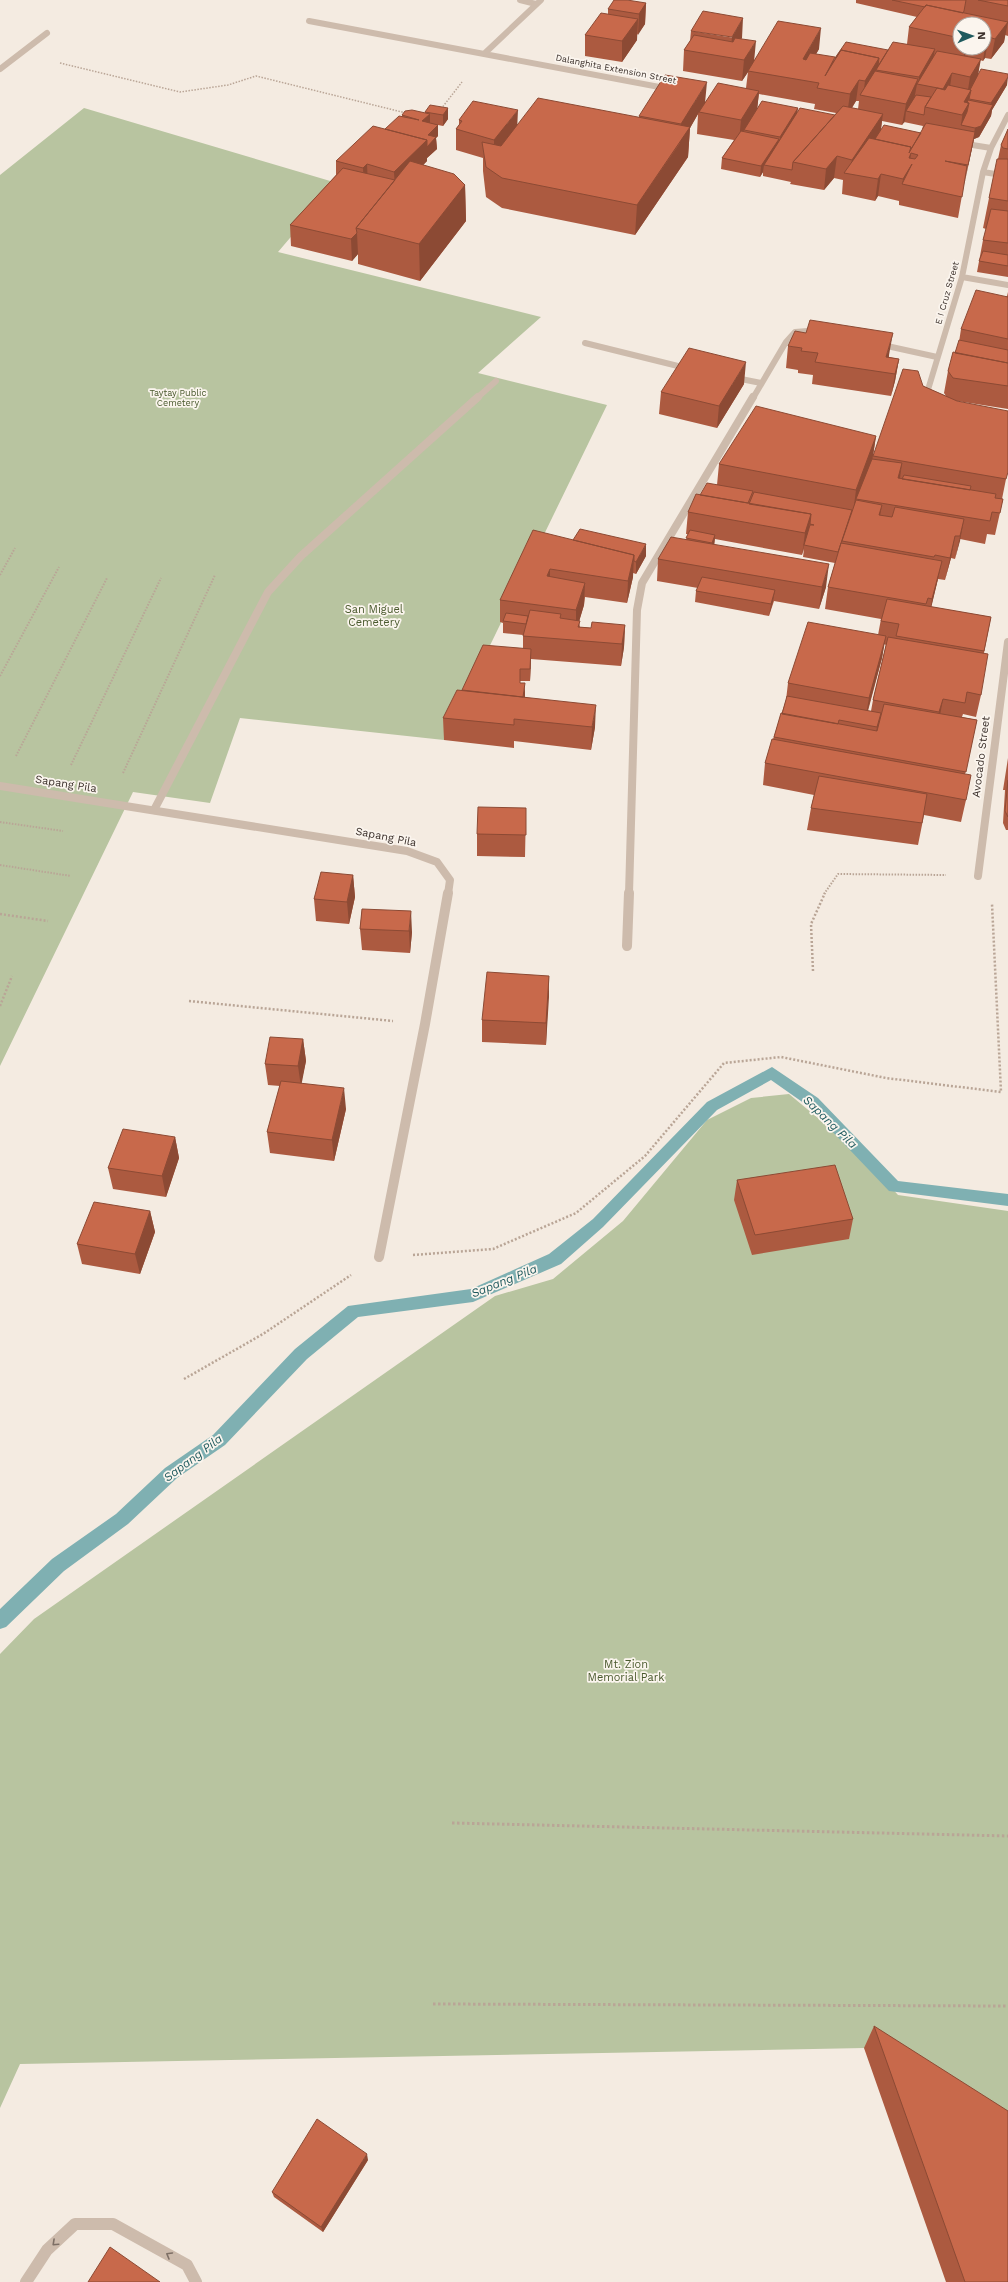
<svg xmlns="http://www.w3.org/2000/svg" width="1008" height="2282" viewBox="0 0 1008 2282" font-family="'Work Sans',sans-serif">
	<style>
		.green { fill: #b8c4a0 }
		.lines { fill: none; stroke-linecap: round; stroke-linejoin: round }
		.stream { fill: #7fb0b2; fill-rule: evenodd }
		.path-far3 { stroke: #b9a596; stroke-width: 1.5; stroke-dasharray: 1.5 1.5; stroke-linecap: butt }
		.path-far2 { stroke: #b9a596; stroke-width: 2; stroke-dasharray: 1.5 1.5; stroke-linecap: butt }
		.path-far1 { stroke: #b9a596; stroke-width: 2.5; stroke-dasharray: 2 2; stroke-linecap: butt }
		.path { stroke: #b9a596; stroke-width: 3; stroke-dasharray: 2.5 2.5; stroke-linecap: butt }
		.lane-far2 { stroke: #cdbbac; stroke-width: 6 }
		.lane-far1 { stroke: #cdbbac; stroke-width: 8 }
		.lane { stroke: #cdbbac; stroke-width: 12 }
		.street-far2 { stroke: #cdbbac; stroke-width: 6 }
		.street-far1 { stroke: #cdbbac; stroke-width: 8 }
		.street { stroke: #cdbbac; stroke-width: 10 }
		.wall { fill: #ac5a40; fill-rule: evenodd }
		.shaded-wall { fill: #8c4a34 }
		.building { fill: #c8694b; stroke: #8c4a34; fill-rule: evenodd }
		.oneway { stroke: #7d6f65 }
		.labels { text-anchor: middle; dominant-baseline: central; stroke-width: 3.5; stroke-linejoin: round; paint-order: stroke }
		.far-street-label { font-size: 9px; fill: #3b302b; stroke: #fbf5ee }
		.far-park-label { font-size: 9px; fill: #4a5a2e; stroke: #fbf5ee }
		.park-label { font-size: 11px; fill: #4a5a2e; stroke: #fbf5ee }
		.street-label { font-size: 11px; fill: #3b302b; stroke: #fbf5ee }
		.water-label { font-size: 12px; font-style: italic; fill: #1f5a5e; stroke: #fbf5ee }
	</style>
	<rect width="100%" height="100%" fill="#f4ebe1"/>
	<path class="green" d="M84,108l253,75 -59,69 263,65 -63,56 129,32 -163,335 -204,-22 -30,85 -77,-11 -133,274v-891z
		M789,1094l71,59 38,42 110,16v929l-144,-92 -844,16 -20,44v-454l34,-35 461,-323 58,-17 70,-58 84,-101 44,-22z"/>
	<g class="lines">
		<path class="stream" d="M772,1067l46,31 80,83 110,13v12l-119,-15 -81,-85 -37,-26 -54,30 -114,117 -42,37 -88,38 -115,15 -51,42 -82,86 -48,33 -49,46 -64,47 -58,56 -6,2v-20l52,-50 64,-45 49,-46 48,-33 82,-86 53,-43 123,-17 78,-35 44,-35 114,-117z"/>
		<path class="path-far3" d="M60,63l120,29 48,-7 28,-9 150,37
			M441,109l21,-27"/>
		<path class="path-far2" d="M0,575l15,-27
			M0,676l59,-109
			M16,756l91,-178
			M71,765l90,-187
			M123,773l92,-198
			M0,822l63,9
			M0,865l71,11
			M824,894l14,-20 108,1"/>
		<path class="path-far1" d="M0,914l48,7
			M813,971l-2,-47 14,-31
			M189,1001l204,20
			M0,1006l12,-30
			M413,1255l80,-6 83,-36 69,-57 79,-93 57,-6 105,21 115,14 -9,-188
			M184,1379l79,-45 88,-59"/>
		<path class="path" d="M452,1823l556,13
			M433,2004l575,2"/>
		<path class="lane-far2" d="M520,0l16,4
			M585,343l105,26
			M731,377l30,6
			M477,398l19,-17"/>
		<path class="lane-far1" d="M154,810l114,-218 33,-36 177,-159"/>
		<path class="lane" d="M26,2282l21,-32 28,-26h38l74,41 9,17"/>
		<path class="street-far2" d="M309,21l361,68
			M485,53l56,-53
			M0,69l47,-36
			M960,143l31,5
			M983,172l25,4
			M962,277l46,8
			M878,344l59,13
			M753,398l33,-56 9,-10 25,-2
			M930,398l-3,-5 35,-116 21,-105 8,-24 17,-33"/>
		<path class="street-far1" d="M930,397l1,2
			M0,786l407,65 30,11 13,18 -2,14
			M978,876l30,-234
			M629,894l8,-284 5,-27 111,-186"/>
		<path class="street" d="M627,946l2,-53
			M379,1257l46,-233 23,-131"/>
	</g>
	<path class="wall" d="M856,0h152v36l-3,-1 -1,7 -13,17 -6,-1 -2,3 -3,-1 -2,15 29,10 -15,25 -1,6 -12,21 -5,2 -10,45 -6,34 -59,-13v-4l-21,-5 -3,5 -33,-7 1,-14 -9,-2 -10,12 -34,-6 1,-2 -28,-6v-4l-3,5 -39,-8 1,-11 12,-18 -37,-6 1,-20 -8,14 -2,29 -53,78 -133,-27 -16,-11 -3,-26v-13l-27,-8v-21l3,-4v-5l58,5 122,-8v-1l66,-14 41,-14 2,-16 -6,9 -59,-10 1,-21 6,-9 1,-10 50,8 13,21 65,-11 -3,5 18,7 1,-3 53,-8 19,-6 2,-17 8,-10 -61,-14zM960,24h24v24h-24zM759,94l56,10 -1,5 22,4 -1,2 -38,-2 1,-5h-41zM856,101h3l-1,8 -6,-1zM882,121l20,4 3,-4 -1,1 19,4 -1,3h1l-2,4 -40,-3z
		M646,3l-1,21 -8,11v5l-15,22 -37,-6v-21l23,-21v-5z
		M448,108v11l-5,7 -5,-1v11l-2,2 1,11 -10,9v3l-4,4 42,20 1,36 -46,60 -62,-17v-10l-6,7 -61,-15 -1,-21 46,-50v-14l49,-32 17,-13v-1l23,-2v-1z
		M1008,129v148l-31,-5 6,-32 3,-11 -3,-1 6,-30 9,-39 3,-14z
		M1008,292v117l-51,-8 49,78 -4,20h1l-8,36 -8,-1 -2,10 -25,-5 -5,20 -4,-1 -6,22 -7,-1 -7,28 60,10 -7,36 -3,42 -5,22 -13,-3 -1,3 15,3 -12,54 1,26 -5,22 -37,-7 -6,30 -111,-15 4,-22 3,-13 -51,-10 2,-22 21,-63 2,-17 90,-48 3,-16 -56,-10 3,-22 7,-24 -32,-6 1,-8 -2,6 -87,-16 -1,6 112,42 -7,22 -45,-8 -5,15 -74,-14 1,-11 2,-3 -41,-7 1,-22 28,-19 2,-6h-2l2,-22 12,-17 17,-10 2,-21 157,-28 -3,20 50,-70 23,10 -2,-3 4,-22 11,-29 2,-13 46,-33zM884,644l2,1 -13,55 -2,11h-3l14,-53z
		M788,346l101,9v2l10,2 -4,22 -4,15 -79,-12 1,-9 -15,-2v-3l-12,-2z
		M744,384l-27,44 -58,-14 2,-22z
		M573,540l73,16 -10,18 -3,-1v4l-6,26 -42,-6 -1,8 -5,16 1,6 11,1 34,-3 -1,22 -3,19 -90,-7 -1,22h-10v2l5,12v2l70,30 -4,23 -77,-9v7l-70,-8 -1,-22 19,-28 61,-42v-13l-20,-2v-10l-3,-1v-22z
		M1008,758v72h-2l-3,-7 2,-33h-2z
		M526,808l-1,49 -48,-1v-22z
		M353,875l2,22 -6,27 -33,-3 -2,-22z
		M362,909l50,23 -2,21 -48,-3 -2,-21z
		M549,976l-3,69 -64,-3v-22z
		M303,1039l3,22 -5,22 45,26 -12,52 -64,-8 -3,-21 13,-46 -12,-1 -3,-21z
		M175,1137l4,21 -13,39 -53,-8 -5,-21z
		M737,1180l116,39 -4,20 -97,16 -18,-55z
		M150,1211l5,21 -15,42 -58,-10 -5,-20z
		M874,2026l134,256h-62l-82,-234z
		M368,2160l-45,72 -49,-35 -2,-5z"/>
	<path class="shaded-wall" d="M646,3l-1,21 -7,11 1,-21z
		M743,18l-1,20 -12,20 2,-21z
		M638,19l-1,21 -15,22v-21z
		M1008,22l-4,20 -13,17 4,-20z
		M821,28l-2,21 -18,31 2,-21z
		M989,37l-4,21 -2,3 3,-21z
		M756,41l-2,21 -6,9v1l-6,9 2,-21z
		M965,48h1l-1,9 -2,3z
		M935,49l-4,21 -13,14 1,-7z
		M835,57l-3,21 -7,-2z
		M879,58l-1,12h-2l-2,12 -11,14 2,-15z
		M981,59l-4,21 -7,12 -5,32 -4,1 3,-23 3,-6 3,-19z
		M952,73l-3,21 -9,16 3,-21z
		M1008,77l-1,8 -15,25 -1,6 -12,21 -5,2 -10,47 11,-58 15,-18 1,-7z
		M918,79l-4,21 -8,11 -1,10 -3,4 4,-21z
		M859,80l-3,21 -9,14 3,-21z
		M707,82l-2,21 -6,9 -1,2 -8,14 -2,29 -53,78 2,-30 43,-62 1,-19z
		M759,91l-2,21 -13,18 -1,4 -4,7 2,-21z
		M448,108v11l-5,7v-11z
		M798,108l-2,11 -17,29 1,-11z
		M518,110l-1,21 -23,30v-21z
		M430,114v11l-8,-4z
		M883,114l-3,21 -30,39 2,-14z
		M438,125v11l-2,2 1,11 -10,9v3l-24,25 -8,4 -1,-18z
		M779,139l-1,11 -14,15 -1,7 -3,5 1,-11z
		M909,153h2l-2,16 -7,15z
		M837,156l-3,22 -10,12 2,-21z
		M367,164l1,22 -4,4 -1,-22z
		M881,174l-3,22 -3,5 3,-22z
		M465,185l1,36 -46,60 -1,-37z
		M357,233l1,21 -6,7 -1,-22z
		M893,333l-4,22 -4,17 1,-15z
		M899,359l-4,22 -4,15 4,-22z
		M746,362l-2,22 -27,44 2,-22z
		M876,436l-5,32 -15,31 -3,17v-3l3,-23z
		M902,463l-3,23 -1,-8z
		M882,505l-4,22 1,-12z
		M811,514l-3,23 -4,8 -2,10 3,-22z
		M964,519l-4,22 -5,18 5,-23z
		M715,535l-1,12 -3,8 1,-12z
		M955,536l-4,22 -6,22z
		M646,544v12l-10,18v-12z
		M634,555l-1,22 -6,26 1,-22z
		M942,561l-5,22 -9,38 4,-22z
		M829,564l-3,23 -7,22 3,-22z
		M550,569v22l-3,-15z
		M585,583l-1,22 -8,27v-22z
		M775,590l-2,11 -4,15 2,-12z
		M625,625l-1,22 -3,19 1,-22z
		M886,636l-4,22 -17,62 4,-22z
		M531,649v11l-1,21v-12z
		M525,683v12l-3,24v-12z
		M943,699l-4,22 -4,13 4,-22z
		M596,705l-1,22 -4,23 1,-23z
		M881,713l-2,12 -4,14 2,-12z
		M353,875l2,22 -6,27 -2,-22z
		M411,911l1,21 -2,21 -1,-22z
		M549,976v21l-3,48v-22z
		M303,1039l3,22 -5,26 -3,-21z
		M344,1088l2,21 -12,52 -2,-21z
		M175,1137l4,21 -13,39 -4,-21z
		M150,1211l5,21 -15,42 -5,-20z
		M367,2154l1,6 -45,72 -2,-5z"/>
	<path class="building" d="M614,0h13l19,3 -7,11 -31,-5z
		M892,0h74l-2,11 -1,2 -37,-8 -1,2z
		M978,0h30v6z
		M926,5l82,17 -13,17 -6,-2 -3,3h-2v-16h-24v14l-51,-11z
		M703,11l40,7 -11,19 -41,-6z
		M601,13l37,6 -16,22 -37,-6z
		M778,21l43,7 -18,31 3,1 4,-7 25,4 -10,19 16,-26 38,8 -14,23 -6,-1 -9,14 -33,-6 2,-5 -71,-12z
		M694,35l39,7 2,-4 21,3 -12,19 -60,-10z
		M846,42l42,8 -10,16 1,-8 -38,-8 -5,8h-1z
		M893,42l42,7 -16,28 -43,-7z
		M937,51l44,8 -11,18 -18,-4 -9,16 -26,-5z
		M981,69l27,5v3l-17,26 -22,-4 2,-9h-1z
		M875,71l43,8 -12,25 -46,-9z
		M665,75l42,7 -26,42 -42,-8z
		M718,83l41,8 -18,29 -42,-8z
		M948,85l23,5 -7,12 5,1 -7,12 -37,-8 12,-19 8,2z
		M916,95l15,2 -6,10 -1,8 -18,-4z
		M538,98l152,29 -53,78 -135,-27 -16,-11 -4,-25 19,4z
		M968,100l25,5 -12,21 -6,2 -14,-3 6,-13 2,-9h-2z
		M473,101l45,9 -24,30 -38,-11 6,-8 -3,-1z
		M762,101l36,7 -18,29 -36,-7z
		M430,105l18,3 -5,7 -18,-3z
		M843,106l40,8 -31,46 -15,-4 -11,13 -33,-7z
		M800,108l35,7 -42,47 -1,8 -28,-5z
		M412,110l18,4 -8,7 16,4 -10,10 8,2 -9,10v-7l-42,-11 14,-13 20,4 -17,-5 3,-4z
		M926,123l49,9 -7,33 -23,-4 22,5 -5,31 -60,-13 10,-20 -9,15 -22,-5 -3,5 -34,-6 25,-35 42,9 -2,6zM911,153l7,2 -3,4 -6,-1z
		M884,125l37,8 -10,16v-2l-36,-8z
		M373,126l54,14 -33,32 -27,-8 -4,4 -27,-7z
		M1008,129v20l-5,-1 -2,-3z
		M741,131l38,8 -18,27 -39,-8z
		M997,159h11v42l-19,-3z
		M410,161l44,13 11,11 -46,59 -63,-16z
		M343,168l52,12 -39,48 1,5 -6,6 -61,-14z
		M991,209l17,2v32l-25,-3z
		M983,251l25,4v11l-29,-5z
		M976,290l32,7v42l-47,-10z
		M810,320l83,13 -7,24 13,2 -4,15 -80,-12 3,-9 -17,-2 1,-3 -14,-2 7,-15 11,2z
		M959,340l49,10v13l-53,-10z
		M689,348l57,14 -27,44 -58,-14z
		M953,352l55,11v23l-55,-8 -5,-7z
		M903,369l15,2 5,15 34,15 51,10v61l-2,7 -133,-23z
		M756,406l120,30 -20,54 -137,-26z
		M872,459l30,4 -4,15 98,16 -1,4 8,1 -3,14 -8,-1 -2,9 -134,-22z
		M904,475l67,11 -1,4 -68,-11z
		M707,483l46,8 -5,12 -48,-8z
		M754,492l98,18 -14,42 -34,-7 6,-20h4l-4,-1 1,-10 -62,-10z
		M696,494l115,20 -6,19 -117,-21z
		M856,500l26,5 -3,10 13,2 3,-10 69,12 -4,17h-5l-5,22 -15,-3 -1,2 -92,-16z
		M580,529l66,15 -10,18 -2,-1v-6l-61,-15z
		M533,530l101,25 -6,26 -78,-12 -3,7 38,7 -9,27 -76,-10z
		M690,530l25,5 -3,8 -26,-5z
		M671,537l158,27 -7,23 -164,-28z
		M841,543l101,18 -10,38 -4,-1 -2,6 -98,-17z
		M702,577l73,13 -4,14 -75,-13z
		M887,599l104,18 -7,34 -88,-15 3,-12 -18,-3z
		M530,610l31,4 -1,4 20,3 -2,6 13,1 1,-6 33,3 -3,19 -99,-8z
		M506,613l22,3 -2,8 -23,-3z
		M808,622l78,14 -17,62 -81,-15z
		M888,637l100,17 -7,41 -14,-3 -2,11 -22,-4 -4,13 -66,-12z
		M483,645l48,4 -1,20h-10v14h5l-2,14 -61,-7z
		M457,690l139,15 -4,22 -78,-8v6l-71,-7z
		M787,696l94,17 -4,14 -38,-7 -1,4 -56,-10z
		M884,704l93,16 -11,52 -192,-35 7,-24 96,18z
		M772,739l199,36 -5,25 -201,-37z
		M819,776l108,18 -5,29 -111,-15z
		M1008,780v37l-3,-6z
		M478,807l48,1v27l-49,-1z
		M321,872l32,3 -6,27 -33,-3z
		M362,909l49,2 -2,20 -49,-2z
		M487,972l62,4 -3,47 -64,-3z
		M270,1037l33,2 -5,27 -33,-2z
		M281,1081l63,7 -12,52 -65,-8z
		M123,1129l52,8 -13,39 -54,-8z
		M835,1165l18,54 -98,16 -18,-55z
		M94,1202l56,9 -15,43 -58,-10z
		M874,2026l134,85v171h-43z
		M317,2119l50,35 -46,73 -49,-35z
		M110,2247l50,35h-72z"/>
	<defs><path id="oneway-chevron" d="M-2-3.5L2.5 0L-2 3.5" fill="none" stroke-width="1.6" stroke-linecap="round" stroke-linejoin="round"/></defs>
	<g class="oneway">
		<use href="#oneway-chevron" transform="translate(55 2243) rotate(137)"/>
		<use href="#oneway-chevron" transform="translate(169 2255) rotate(-150)"/>
	</g>
	<g class="labels">
		<g class="far-street-label">
			<text transform="translate(616 69) rotate(11)">Dalanghita Extension Street</text>
			<text transform="translate(947 293) rotate(-74)">E I Cruz Street</text>
		</g>
		<g class="far-park-label">
			<text x="178" y="393">Taytay Public<tspan x="178" dy="10">Cemetery</tspan></text>
		</g>
		<g class="park-label">
			<text x="374" y="609">San Miguel<tspan x="374" dy="13">Cemetery</tspan></text>
			<text x="626" y="1664">Mt. Zion<tspan x="626" dy="13">Memorial Park</tspan></text>
		</g>
		<g class="street-label">
			<text transform="translate(981 757) rotate(-83)">Avocado Street</text>
			<text transform="translate(66 784) rotate(9)">Sapang Pila</text>
			<text transform="translate(386 837) rotate(11)">Sapang Pila</text>
		</g>
		<g class="water-label">
			<text transform="translate(830 1122) rotate(44)">Sapang Pila</text>
			<text transform="translate(504 1281) rotate(-22)">Sapang Pila</text>
			<text transform="translate(193 1458) rotate(-37)">Sapang Pila</text>
		</g>
	</g>
	<g transform="translate(972 36) rotate(88)"><circle r="19" fill="#fbf5ee" stroke="#aea6a0"/>
	<path d="M0-3L7 15L0 10L-7 15Z" fill="#1f5a5e"/>
	<text y="-6" font-size="11" font-weight="bold" text-anchor="middle" fill="#3b302b">N</text>
	</g>
</svg>
